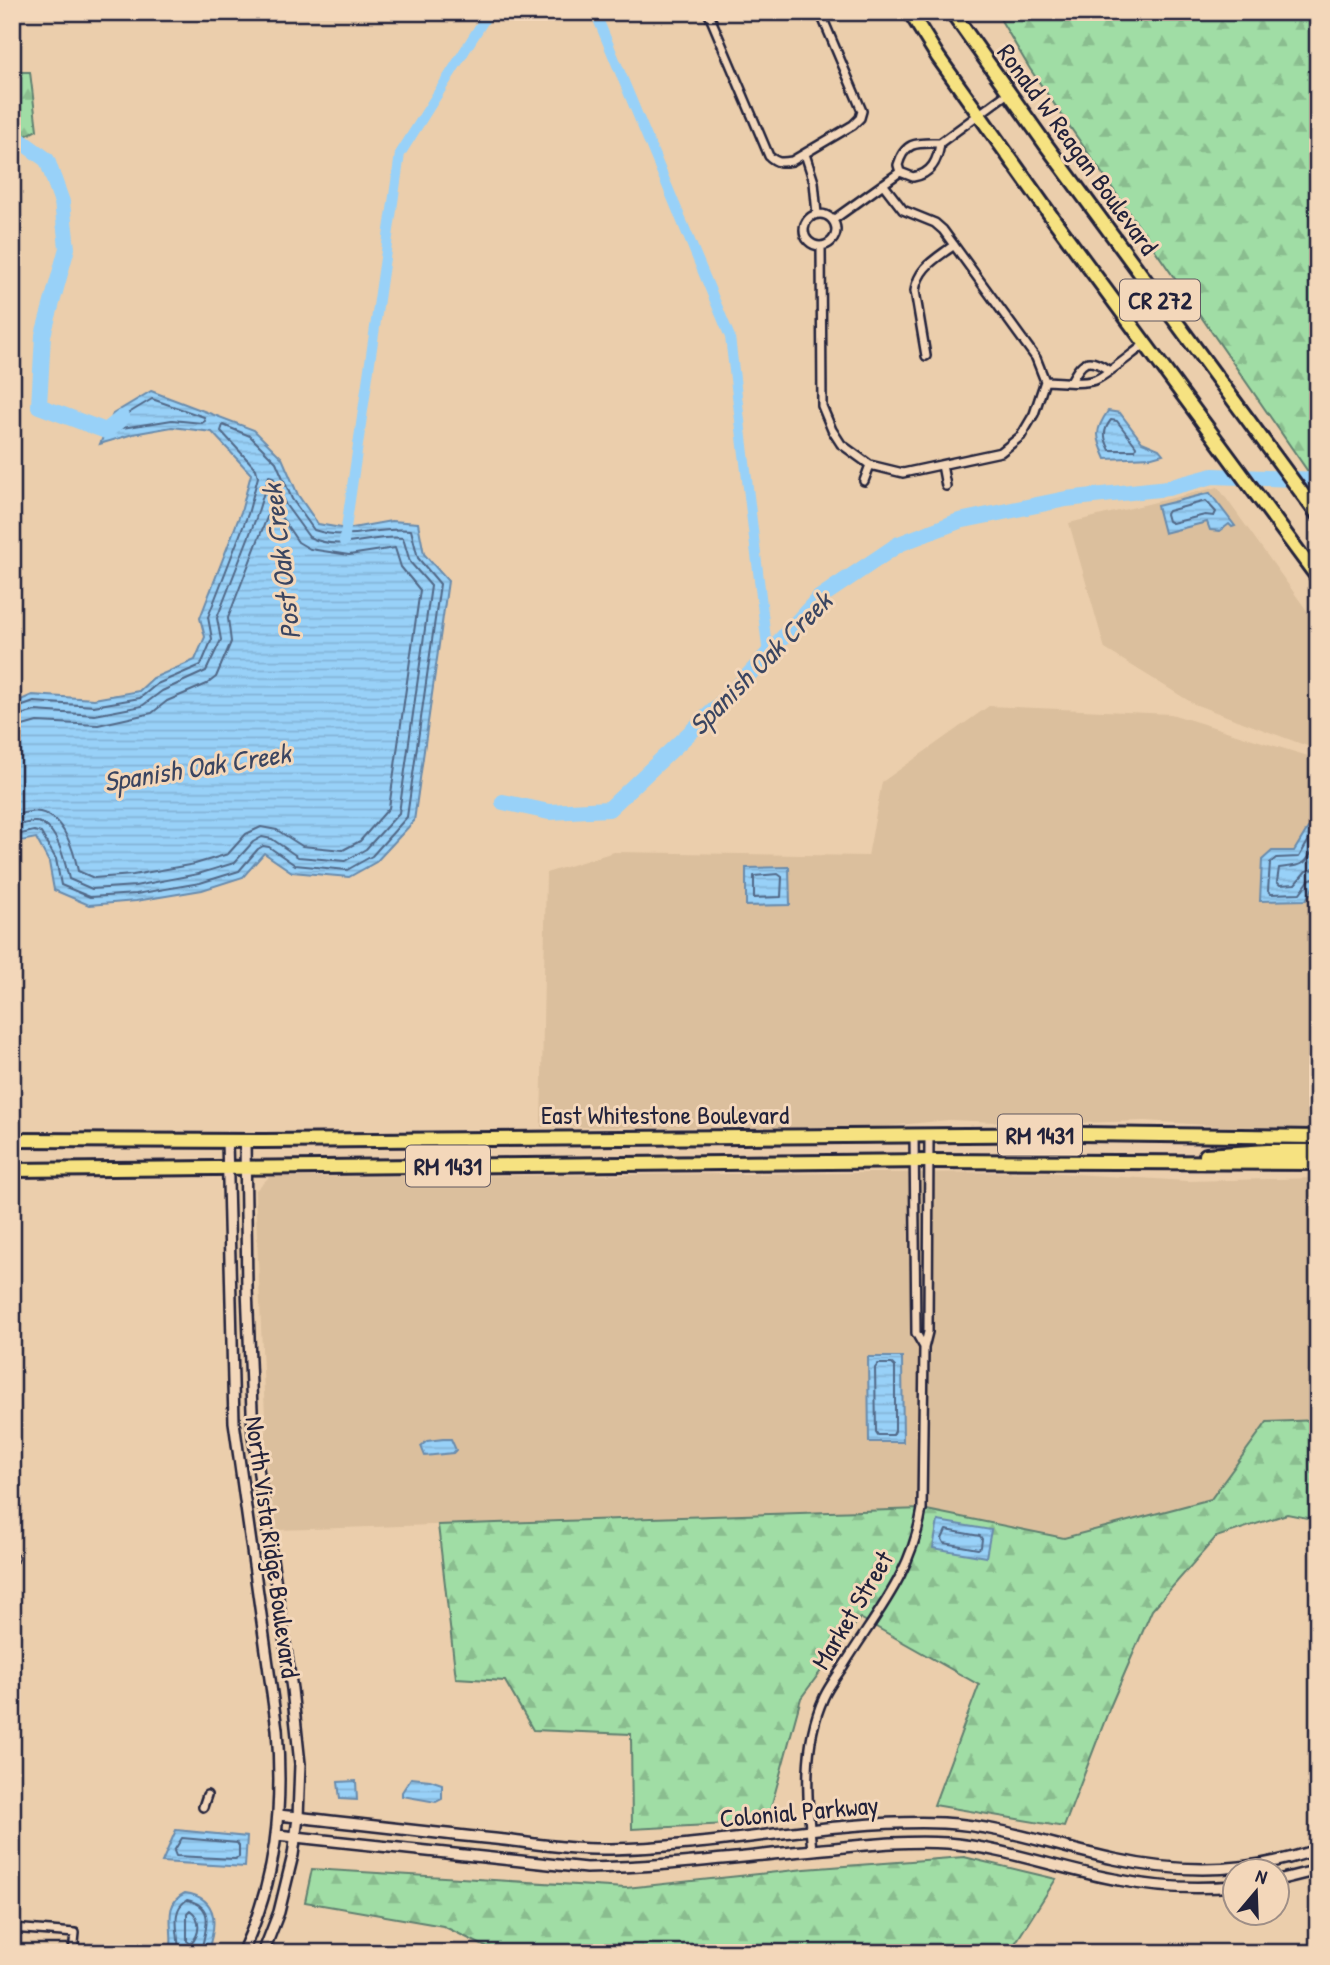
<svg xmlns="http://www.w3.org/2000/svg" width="1330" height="1965" viewBox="0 0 1330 1965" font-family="'Patrick Hand',sans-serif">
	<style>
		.built { fill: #dbbf9d }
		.forest { fill: url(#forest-firs); stroke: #618070; stroke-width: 2 }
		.water { fill: url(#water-rules); stroke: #698bac; stroke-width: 2 }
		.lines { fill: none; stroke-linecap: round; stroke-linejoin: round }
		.shore { stroke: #516887; stroke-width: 2 }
		.canal { stroke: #98d1f8; stroke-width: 10 }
		.river { stroke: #98d1f8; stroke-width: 16 }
		.minor-casing { stroke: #22223b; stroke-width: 12 }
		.tertiary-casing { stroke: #22223b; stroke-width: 14 }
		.primary-casing { stroke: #22223b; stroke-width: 18 }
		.minor { stroke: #f3d7ba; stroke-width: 7 }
		.tertiary { stroke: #f3d7ba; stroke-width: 9 }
		.primary { stroke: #f6e281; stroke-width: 12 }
		.labels { text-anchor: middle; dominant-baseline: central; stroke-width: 6; stroke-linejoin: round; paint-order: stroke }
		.shield { fill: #f3d7ba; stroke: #615861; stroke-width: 2 }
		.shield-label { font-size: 24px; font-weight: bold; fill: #22223b }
		.street-label { font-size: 26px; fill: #22223b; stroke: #f3d7ba }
		.water-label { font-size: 28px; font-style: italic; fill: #3a4561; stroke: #f3d7ba }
	</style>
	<defs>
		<pattern id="forest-firs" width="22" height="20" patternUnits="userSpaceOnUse" patternTransform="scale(1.75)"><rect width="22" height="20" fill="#a0dda5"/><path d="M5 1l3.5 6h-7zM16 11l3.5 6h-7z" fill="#8abd8f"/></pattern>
		<pattern id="water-rules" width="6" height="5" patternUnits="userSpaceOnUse" patternTransform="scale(1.75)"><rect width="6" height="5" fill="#98d1f8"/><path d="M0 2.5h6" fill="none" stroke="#83b3d6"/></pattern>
	</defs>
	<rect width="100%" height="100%" fill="#ebceac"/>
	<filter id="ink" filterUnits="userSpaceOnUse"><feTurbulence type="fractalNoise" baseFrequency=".0143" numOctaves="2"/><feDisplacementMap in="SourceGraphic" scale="14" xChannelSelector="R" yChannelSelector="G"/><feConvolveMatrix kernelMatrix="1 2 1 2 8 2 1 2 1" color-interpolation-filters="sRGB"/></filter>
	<g filter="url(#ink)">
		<path class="built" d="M1218,487l100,139v124l-124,-46 -89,-55 -36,-126z
			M989,706l182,8 137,42 10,-2v373l-66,1 -107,-7 -103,3 -93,-4 -71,7h-337l5,-254 68,-21 254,4 14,-74z
			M1043,1172l144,9 131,-3v242l-52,2 -54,77 -148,39 -142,-29 -644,21 -10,-46 -13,-293 14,-14z"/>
		<path class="forest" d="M996,12h322v154l-4,110 4,2v208l-288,-417z
			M12,72h18l7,58 -25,13z
			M1318,1420v100l-31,-6 -71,23 -64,73 -42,97 -46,120 -130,-22 45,-120 -119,-67 -59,80 -34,124 -135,7 -1,-95 -98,-4 -28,-49 -49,-3 -18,-153 484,-16 142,29 147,-39 56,-77z
			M964,1857l92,22 -47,74h-478l-41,-4 -47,-23 -138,-24 7,-33 314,19 179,-19z"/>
		<path class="water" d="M151,391l103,39 28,28 16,37 20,29 29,5 44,-8 27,2 6,31 24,27 -34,240 -38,41 -27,15 -57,-5 -28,-19 -21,24 -41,13 -66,11 -47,4 -35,-15 -5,-28 -13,-24 -21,4 -3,15v-153l20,-9 62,4 45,-8 14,-13 42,-18 10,-23 -5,-19 41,-106 10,-38 -39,-42 -40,-5 -39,7 -33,10 13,-30z
			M1108,411l12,2 22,29 17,7 4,5 -11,3 -46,2c-10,-22 -12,-28 2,-48z
			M1210,493l25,33 -3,1 -3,-3 -9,7 -10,-1 -3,-8 -43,11 -7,-27z
			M1318,821v58l-12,21 -46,1 2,-41 10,-9h22l14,-23z
			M789,867l1,38 -44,1v-38z
			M868,1357h34l1,85h-34z
			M443,1439h8l5,11 -3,3 -28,3 -4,-10 6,-5z
			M938,1521l53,9 -5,27 -53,-9z
			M411,1778l19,2 12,4v15l-6,3 -34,-6v-4z
			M356,1781l1,19 -17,-1 -2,-17z
			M176,1830l71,7 -2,30 -83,-5z
			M185,1893c36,5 31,35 22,60h-37c6,-21 -10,-48 15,-60z"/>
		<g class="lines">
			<path class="shore" d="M152,399l52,18 1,4 -3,2 -30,-3 -56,9 3,-10z
				M1111,420l6,1 19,25 -1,4h-25c-6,-11 -8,-19 1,-30z
				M1206,501l10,11 -2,4 -9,-1 -33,8 -4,-2 -2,-7 2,-3z
				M12,710l22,-8 60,4 46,-8 17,-14 44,-19 11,-26 -4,-22 40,-103 10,-37 -2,-8 -35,-38 2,-6 27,11 26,26 16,37 22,31c37,12 61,-4 97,0l7,28 22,26 -33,233 -35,39 -25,14 -52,-5 -26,-18 -6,-1 -5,3 -19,22 -39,12 -64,11 -46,3 -29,-12 -5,-26 -15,-26 -7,-2 -22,5
				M12,718l23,-7 60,4 47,-9 20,-15 44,-20 15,-31 -4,-22 39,-100 13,-42 4,1 12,27 24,33c33,16 62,-3 94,1l7,24 21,24 -32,227 -33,36 -21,12 -47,-4 -26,-18 -10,-2 -9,5 -19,21 -36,11 -63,12 -43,3 -23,-10c-4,-16 -12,-57 -34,-57 -7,0 -16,3 -23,5
				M12,729l25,-7 61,3 54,-12 15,-12 40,-17 9,-7 15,-35 -3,-24 43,-111 4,1 23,34 12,7 39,6 46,-7 6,19 19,23 -31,218 -29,33 -17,9 -41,-4 -25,-16 -16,-3 -15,7 -18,20 -33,10 -62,11 -39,3 -16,-7c-4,-20 -14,-54 -38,-59 -9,-2 -19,2 -28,4
				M1318,829l-5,4 -14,24 -23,1 -6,5 -2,28 3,3 29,-1 10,-14 8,-2
				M1318,842c-15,26 -12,22 -39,26l-2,14 3,3 15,-1 11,-13 12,-3
				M778,874l4,3 -1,20 -27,1v-22z
				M878,1364h14l3,3v64l-2,4h-15l-2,-3 -1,-64z
				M946,1530l34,6 2,3 -1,8 -3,2 -34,-6 -2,-4z
				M182,1838l55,5 2,3v11l-4,2 -59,-3 -2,-5z
				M190,1910c12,9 10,24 1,34l-4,-3v-28z
				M178,1953c3,-17 -10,-42 9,-53 32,7 16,33 14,53"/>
			<path class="canal" d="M595,12l135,325 38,318
				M344,542l56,-388 89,-142"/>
			<path class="river" d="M12,143l9,-2 26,19 15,42 5,46 -24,87 -4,71 67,25 16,-13
				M503,802l46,10 60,-3 123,-116 87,-95 80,-54 60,-23 107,-22 102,-11 45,-12 105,4"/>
			<g class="minor-casing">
				<path id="minor" d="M708,12l61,144c8,7 12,7 23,5l61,-36 7,-7 2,-7 -42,-99
					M805,154l9,28 3,32
					M900,172l-2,-7c7,-25 21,-22 42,-22l68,-50
					M900,172l13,5c19,-3 25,-17 27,-34
					M804 230a16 16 0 1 1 32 0a16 16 0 1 1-32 0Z
					M833,220l67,-48
					M821,246l1,160 10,24 9,14 29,21 33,8 98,-21 20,-16 13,-22 11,-33 -9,-23 -93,-128 -8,-7 -32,-13 -20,-26
					M926,356l-11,-65c3,-24 21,-32 39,-46
					M1045,381c15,0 34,4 50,-1 8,-2 39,-28 49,-35
					M1071,381c11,-19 16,-26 37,-11
					M942,465l4,21
					M864,481l6,-16
					M914,1135l2,198 8,14
					M12,1559l2,-1
					M203,1807l4,-12
					M812,1850c-5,-50 -10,-105 12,-153 5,-11 13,-21 20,-32 33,-53 68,-92 78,-156l2,-161 4,-16 1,-196
					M12,1928l63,5 -2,20"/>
			</g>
			<g class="tertiary-casing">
				<path id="tertiary" d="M227,1141l7,281 43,307c6,80 0,150 -35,224
					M245,1141l2,147 6,147 39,254 8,75 -2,54 -5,37 -14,57 -16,41
					M279,1815c72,8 144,17 216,24 38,4 77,11 116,10 111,-2 221,-30 332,-26 59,3 114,24 171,36 68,15 138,14 204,-10
					M277,1835l309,33c76,-1 152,-11 228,-18 44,-4 89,-10 133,-7 59,5 114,27 172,37 38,8 77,9 117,6
					M1278,1880l40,-10"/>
			</g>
			<g class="primary-casing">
				<path id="primary" d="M910,12l28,45 116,163 264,358
					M952,12l94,133 272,370
					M12,1140l251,1 818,-7 237,3
					M1206,1155l62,-4h50
					M12,1170l917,-9 389,2"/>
			</g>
			<use href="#minor" class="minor"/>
			<use href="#tertiary" class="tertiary"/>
			<use href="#primary" class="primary"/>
		</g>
	</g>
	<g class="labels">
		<g class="shield">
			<rect x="1120" y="279.5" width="80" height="41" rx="5"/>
			<rect x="998" y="1114.5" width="84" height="41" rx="5"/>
			<rect x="406" y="1145.5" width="84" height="41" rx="5"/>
		</g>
		<g class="shield-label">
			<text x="1160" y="300">CR 272</text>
			<text x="1040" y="1135">RM 1431</text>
			<text x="448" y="1166">RM 1431</text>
		</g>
		<g class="street-label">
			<text transform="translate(1078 149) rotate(54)">Ronald W Reagan Boulevard</text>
			<text x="665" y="1114">East Whitestone Boulevard</text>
			<text transform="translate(273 1547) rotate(82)">North Vista Ridge Boulevard</text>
			<text transform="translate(852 1610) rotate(-59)">Market Street</text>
			<text transform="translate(799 1811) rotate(-5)">Colonial Parkway</text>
		</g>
		<g class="water-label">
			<text transform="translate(281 562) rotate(-97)">Post Oak Creek</text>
			<text transform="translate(760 663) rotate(-45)">Spanish Oak Creek</text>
			<text transform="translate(197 767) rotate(-9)">Spanish Oak Creek</text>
		</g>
	</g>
	<rect width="1330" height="1965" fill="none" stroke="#f3d7ba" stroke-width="42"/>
	<rect x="21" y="21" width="1288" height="1923" fill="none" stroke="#22223b" stroke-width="2.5" filter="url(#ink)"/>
	<g transform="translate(1256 1892) rotate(19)"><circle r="33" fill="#f3d7ba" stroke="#9f8f87" stroke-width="2"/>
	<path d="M0-5L12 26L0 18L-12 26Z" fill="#22223b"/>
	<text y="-10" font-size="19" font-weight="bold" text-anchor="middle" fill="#22223b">N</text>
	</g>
</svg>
